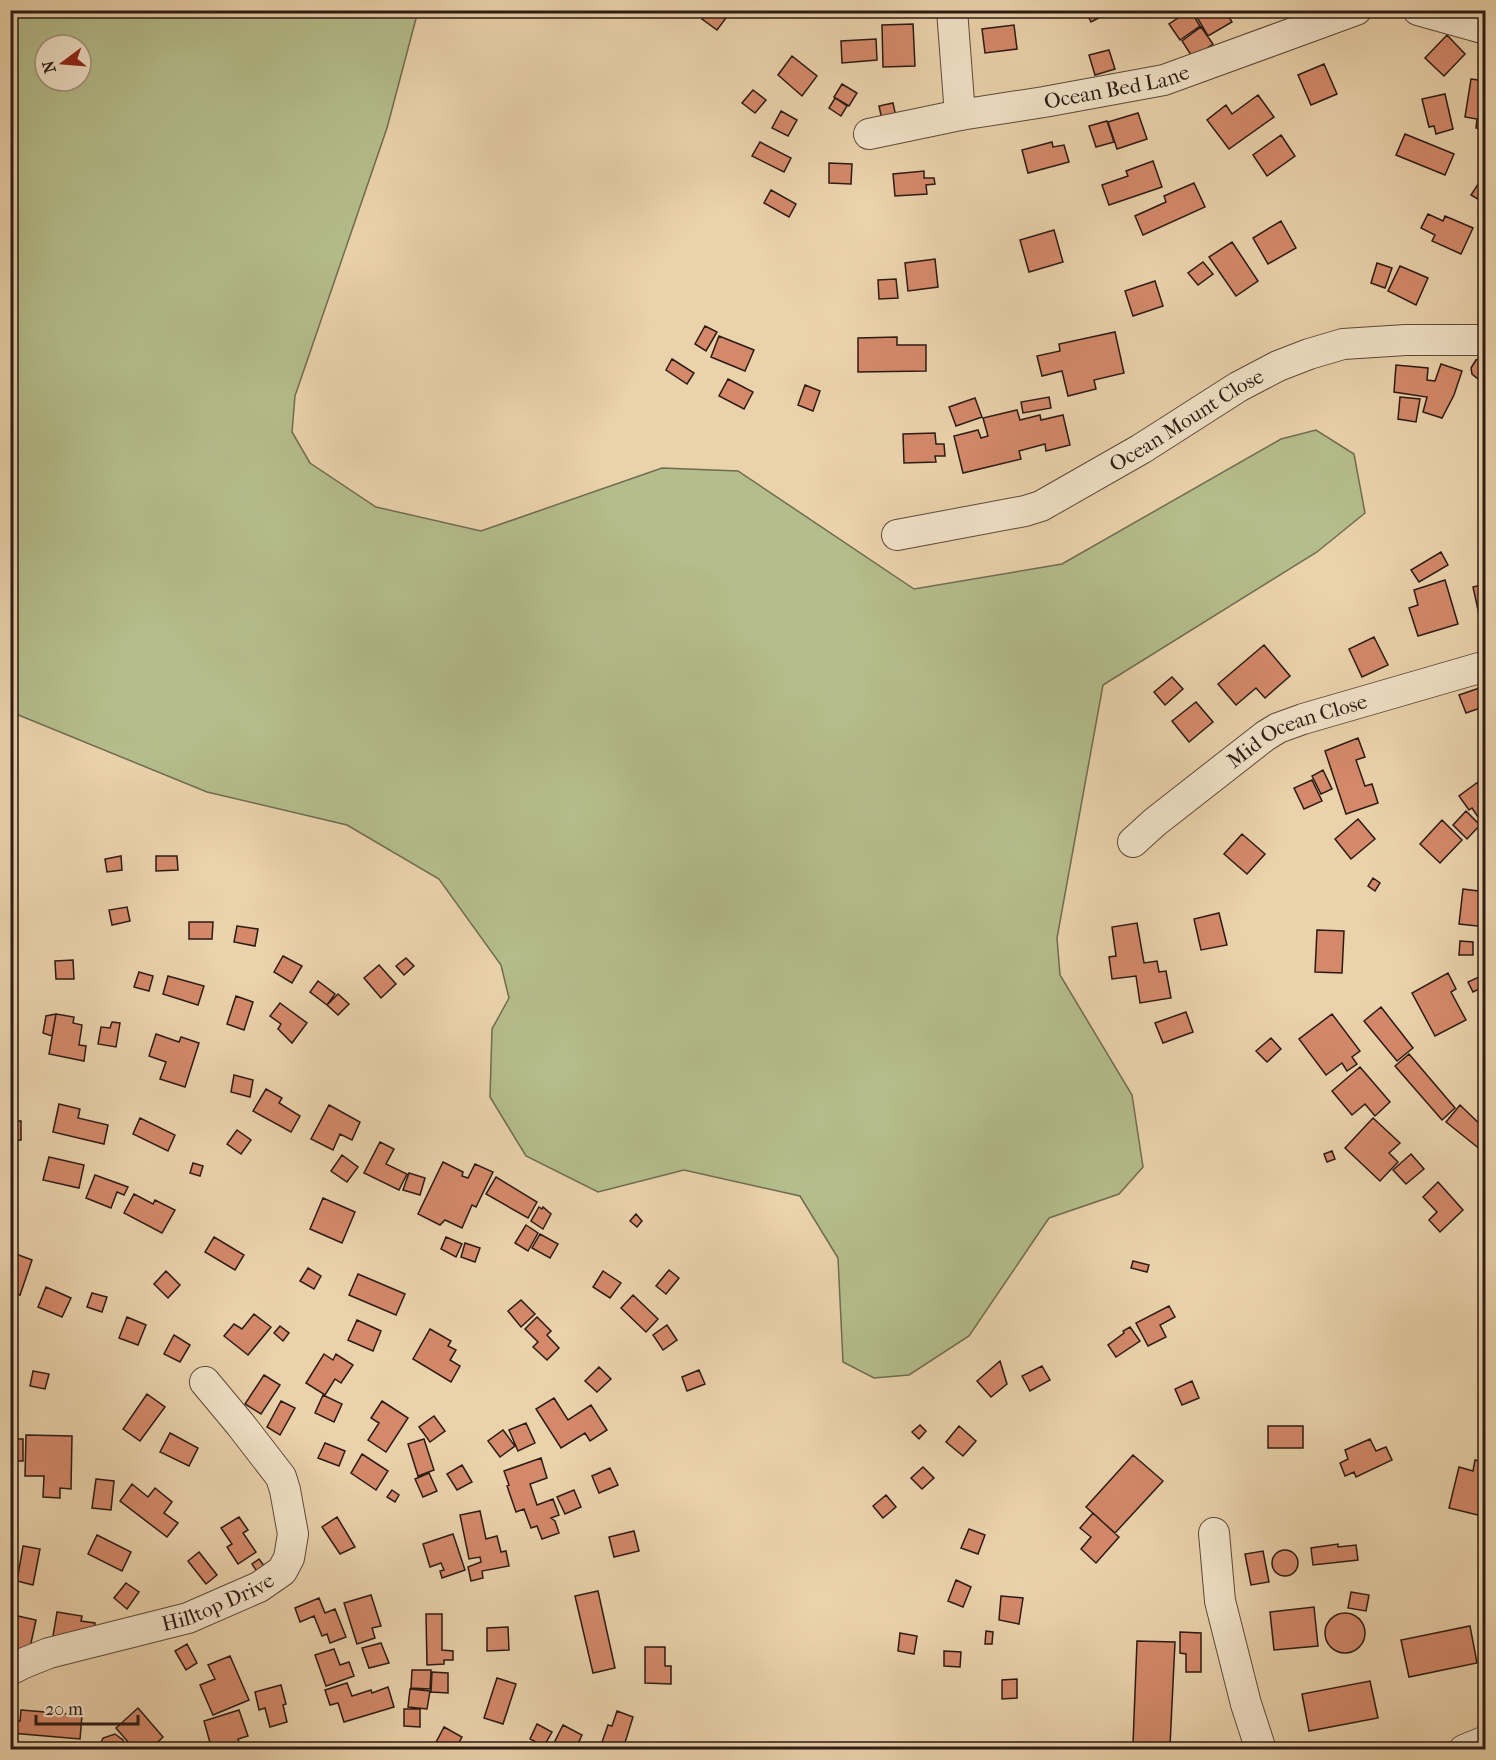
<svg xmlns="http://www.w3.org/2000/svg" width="1496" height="1760" viewBox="0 0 1496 1760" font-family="'IM FELL French Canon',serif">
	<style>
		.green { fill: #b4bd8b; stroke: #706c50; stroke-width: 1.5; fill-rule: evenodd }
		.building { fill: #d4896a; stroke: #2c1b15; stroke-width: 1.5 }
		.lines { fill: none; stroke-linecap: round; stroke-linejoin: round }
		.street-casing { stroke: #5c493a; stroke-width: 32 }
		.street { stroke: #f1e2c8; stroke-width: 30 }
		.labels { text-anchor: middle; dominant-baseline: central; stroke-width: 4.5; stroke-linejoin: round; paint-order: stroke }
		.street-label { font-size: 21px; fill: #2c1b15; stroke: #f1e2c8 }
	</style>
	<rect width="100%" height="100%" fill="#ead2ab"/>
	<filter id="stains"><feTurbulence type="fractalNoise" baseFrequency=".00333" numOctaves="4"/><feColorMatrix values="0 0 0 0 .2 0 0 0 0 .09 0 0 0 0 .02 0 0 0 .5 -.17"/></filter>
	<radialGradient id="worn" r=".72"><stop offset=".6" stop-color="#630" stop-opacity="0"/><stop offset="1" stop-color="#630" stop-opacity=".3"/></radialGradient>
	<path class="green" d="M10,11h408l-31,117 -92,268 -3,36 18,31 66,44 105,24 181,-63 76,3 176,118 148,-25 219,-125 35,-9 38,24 11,59 -48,39 -214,133 -46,253 3,37 72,120 11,72 -24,27 -70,24 -80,118 -60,39 -35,3 -31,-16 -5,-104 -38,-62 -116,-26 -86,22 -72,-36 -36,-59 2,-68 17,-31 -8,-33 -62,-86 -92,-54 -140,-33 -196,-80zM45,45h36v36h-36z"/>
	<path class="building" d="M708,10h24l-15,20 -15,-11z
		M1085,10h29l-23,12z
		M1190,10l10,16 -20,14 -11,-16z
		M1196,10h29l7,12 -24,14 -14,-24z
		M913,24l2,42 -32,1 -1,-42z
		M1014,25l3,24 -32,4 -3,-24z
		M1201,27l12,17 -20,14 -11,-17z
		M1447,35l18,19 -21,22 -19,-18z
		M876,39l1,21 -35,3 -1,-22z
		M1109,50l6,19 -20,6 -6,-20z
		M792,56l25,20 -15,20 -24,-21z
		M1324,64l13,30 -26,11 -13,-30z
		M1471,79l15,2v49l-10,-2 1,-9 -12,-2z
		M842,84l15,9 -8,13 -15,-9z
		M753,90l13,10 -11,13 -13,-10z
		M1445,94l8,35 -17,5 -2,-8 -5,1 -7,-28z
		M1258,95l16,22 -45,32 -22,-29 19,-15 6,9z
		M835,98l12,8 -6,10 -12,-8z
		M893,103l3,14 -14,3 -3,-14z
		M781,111l16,9 -9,16 -16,-8z
		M1138,113l9,26 -30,10 -9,-27z
		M1107,121l7,21 -18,5 -7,-21z
		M1405,134l49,20 -9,21 -49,-20z
		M1281,135l14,21 -28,20 -14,-21z
		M760,142l31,16 -7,14 -32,-16z
		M1052,142l1,5 11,-2 5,17 -41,11 -6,-23z
		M1153,161l9,26 -53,18 -7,-20 26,-9 -2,-5z
		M829,163l23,1 -1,20 -22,-1z
		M924,171v7h10l1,6 -9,1 1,9 -32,2 -2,-22z
		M1486,172v32l-15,-9z
		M1194,183l11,24 -62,28 -8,-19 31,-14 -2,-6z
		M771,190l25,14 -7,13 -25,-14z
		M1428,214l15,7 2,-5 28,12 -12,26 -29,-13 3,-6 -14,-7z
		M1281,221l15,27 -28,16 -15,-26z
		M1054,230l9,32 -34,10 -9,-32z
		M1232,242l26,39 -22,15 -27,-39z
		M935,259l3,28 -30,4 -3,-28z
		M1203,262l10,12 -15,11 -10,-12z
		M1377,263l15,5 -7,20 -14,-5z
		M1400,266l28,12 -12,27 -28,-14z
		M896,279l2,19 -19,1 -1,-19z
		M1155,281l8,25 -30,10 -8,-25z
		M705,326l12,6 -11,19 -11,-7z
		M1115,332l9,41 -30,7 2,9 -28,7 -6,-25 -20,5 -5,-20 23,-5 -1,-7z
		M719,336l35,14 -9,21 -34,-14z
		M897,337v8h29v26l-68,1v-34z
		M1482,358l4,1v19l-8,1 -6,-5 -1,-6 5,-8z
		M672,359l22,14 -7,11 -21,-14z
		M1441,364l21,7 -8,24 -12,23 -19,-6 4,-15 -33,-5 2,-27 32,3 -1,12 8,1z
		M728,379l25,13 -9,17 -25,-13z
		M805,385l15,6 -7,20 -15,-6z
		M1049,397l2,11 -28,5 -2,-11z
		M1400,397l20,2 -4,23 -18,-3z
		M975,398l7,19 -26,9 -7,-19z
		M1017,410l3,10 20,-5 1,5 22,-5 7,30 -24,6 -1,-7 -26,7 2,8 -58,14 -9,-37 24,-6 3,8 7,-2 -5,-18z
		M935,433l1,11h8l1,12h-10l1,6 -32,1 -1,-29z
		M1441,552l7,13 -29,17 -8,-12z
		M1486,560v58l-6,1 -7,-32 9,-2 -2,-10 2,-1 -2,-12z
		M1445,580l13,44 -40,12 -9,-28 9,-3 -4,-15z
		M1374,637l14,28 -26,12 -13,-28z
		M1264,645l26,31 -25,22 -9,-10 -20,17 -18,-21z
		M1172,677l11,12 -18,16 -11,-13z
		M1485,686l1,20 -20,7 -7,-18z
		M1196,702l17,20 -24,20 -17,-21z
		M1358,738l7,19 -9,3 9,26 7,-2 6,19 -32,11 -21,-63z
		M1323,770l9,19 -11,5 -9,-18z
		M1312,780l10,21 -18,8 -10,-21z
		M1478,782l8,11v23l-6,4 -8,-12 -3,2 -10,-14z
		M1466,811l14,14 -13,14 -14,-14z
		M1358,819l17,20 -24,20 -16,-20z
		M1442,820l20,20 -22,23 -20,-19z
		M1242,834l23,20 -18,20 -23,-20z
		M121,856l1,14 -15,2 -2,-13z
		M156,856h21l1,14 -22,1z
		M1373,878l7,5 -5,8 -7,-5z
		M1463,889l23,3v35l-27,-3z
		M127,907l3,14 -18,4 -3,-15z
		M1219,913l8,32 -26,5 -7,-31z
		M189,922h24l-1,17h-23z
		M1137,923l7,40 13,-2 2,11 7,-1 5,27 -31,5 -4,-27 -24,3 -3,-22 7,-1 -4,-29z
		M237,926l21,3 -3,17 -21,-4z
		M1317,930l27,1 -2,42 -27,-1z
		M1460,941l13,1v13h-14z
		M283,956l19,10 -10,17 -18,-11z
		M406,958l8,8 -10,9 -8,-9z
		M73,960l1,19h-18l-1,-18z
		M379,965l17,19 -15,14 -17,-20z
		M139,972l14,4 -4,15 -15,-4z
		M1448,973l8,16 -5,3 15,28 -31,16 -23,-43z
		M168,976l36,10 -6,19 -35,-11z
		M1481,976l4,10 -12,6 -5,-10z
		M318,981l17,13 -8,11 -17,-13z
		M338,994l11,10 -11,11 -11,-10z
		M236,996l17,6 -9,28 -17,-6z
		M280,1003l27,20 -15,20 -14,-14 3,-5 -11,-8z
		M1381,1007l32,41 -16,13 -33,-40z
		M1186,1012l7,20 -30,11 -8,-20z
		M56,1014l18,3 -1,6 9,2 -3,20 7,1 -2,15 -35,-7z
		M56,1014l-4,22 -9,-3 3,-17z
		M1332,1014l28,37 -8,6 5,7 -10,7 -5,-8 -16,12 -27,-36z
		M112,1022l8,1 -4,24 -18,-3 3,-17 9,1z
		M10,1031h4v18h-4z
		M156,1034l23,8 2,-5 18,6 -14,44 -25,-8 6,-17 -17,-6z
		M1271,1038l10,11 -14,13 -11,-11z
		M1409,1054l46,54 -13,12 -47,-54z
		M1360,1067l30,35 -15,14 -10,-12 -13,11 -20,-24z
		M234,1075l19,5 -3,17 -19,-5z
		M266,1089l16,9 -3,5 21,13 -9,16 -38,-21z
		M59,1104l21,5 -2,9 30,7 -4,19 -51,-12z
		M10,1105h6v16h5v19h-11z
		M329,1105l31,17 -8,18 -12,-6 -7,16 -22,-11z
		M1460,1105l26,25v24l-40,-32z
		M140,1118l35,17 -7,16 -35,-17z
		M1373,1118l27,25 -11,10 9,9 -18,19 -35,-33z
		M237,1130l14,10 -10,14 -14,-10z
		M380,1142l14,7 -8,15 21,10 -8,16 -35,-17z
		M1332,1151l3,8 -8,3 -3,-8z
		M1411,1154l13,15 -18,15 -13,-14z
		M342,1155l16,12 -11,15 -16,-11z
		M49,1157l35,8 -5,23 -36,-8z
		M443,1162l20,10 -1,4 6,2 7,-14 18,8 -17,35 -4,-2 -10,23 -17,-8 -5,5 -22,-11z
		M193,1163l10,3 -3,10 -10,-3z
		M409,1173l16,5 -5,17 -17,-5z
		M95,1175l33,12 -4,8 -7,-3 -6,16 -25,-10z
		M496,1177l41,25 -9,16 -42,-24z
		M1438,1182l25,28 -23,22 -11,-12 8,-8 -14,-15z
		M134,1194l19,10 2,-4 20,10 -13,23 -38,-20z
		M323,1198l32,14 -13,31 -32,-14z
		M539,1207l3,2 1,-2 8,7 -8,15 -12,-8z
		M636,1214l6,7 -5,6 -7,-6z
		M526,1225l12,8 -10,18 -13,-8z
		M540,1234l18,10 -8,14 -18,-10z
		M214,1237l30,18 -9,15 -30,-18z
		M446,1237l16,7 -6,13 -15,-8z
		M465,1243l15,5 -5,14 -14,-5z
		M16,1254l16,6 -12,35 -10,-3v-21z
		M1133,1261l16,4 -2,7 -16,-4z
		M308,1268l13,8 -7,13 -14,-8z
		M669,1270l10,8 -13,16 -10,-8z
		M166,1271l14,14 -12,13 -14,-14z
		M603,1271l18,12 -11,15 -17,-11z
		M358,1274l47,20 -9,21 -47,-20z
		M46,1287l25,11 -9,19 -24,-10z
		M92,1293l15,4 -5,15 -15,-5z
		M633,1295l25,24 -12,13 -25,-24z
		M521,1300l14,14 -14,13 -13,-16z
		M1169,1306l6,11 -15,8 6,12 -18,9 -12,-23z
		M254,1314l17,13 -23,28 -24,-19 10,-12 8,5z
		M127,1317l19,8 -8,20 -19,-7z
		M537,1317l14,14 -4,4 12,13 -12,12 -14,-13 5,-5 -13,-13z
		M357,1320l24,11 -8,20 -25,-11z
		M667,1325l10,15 -14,10 -10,-15z
		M280,1326l9,7 -6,8 -9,-8z
		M1130,1327l10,14 -24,16 -8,-12 16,-12 -1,-2z
		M430,1329l21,12 -3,5 8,4 -6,10 10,6 -9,16 -38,-23z
		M174,1335l16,10 -10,17 -16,-8z
		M324,1354l9,6 3,-6 17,11 -12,18 -6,-4 -10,16 -19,-12z
		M1000,1361l7,23 -16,13 -14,-16z
		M1042,1366l8,14 -20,11 -8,-15z
		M599,1367l12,12 -14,13 -12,-11z
		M699,1370l6,14 -18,7 -5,-14z
		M33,1371l16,3 -4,15 -15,-3z
		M264,1375l16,10 -19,29 -16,-10z
		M1192,1381l7,17 -17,7 -7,-16z
		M147,1394l18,13 -25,34 -17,-12z
		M323,1395l19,9 -8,18 -19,-9z
		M554,1398l14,22 23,-15 16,25 -17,11 -5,-8 -24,15 -25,-39z
		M281,1401l14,7 -15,27 -13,-8z
		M382,1401l26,17 -22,34 -18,-12 11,-17 -8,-5z
		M434,1416l11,15 -15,11 -11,-15z
		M526,1423l9,20 -17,8 -9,-21z
		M920,1425l6,6 -7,8 -7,-7z
		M959,1426l17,15 -13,15 -17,-14z
		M1268,1426h35v22h-35z
		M10,1427l2,12h11v22h-13z
		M503,1430l12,16 -15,11 -12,-16z
		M170,1433l28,15 -9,18 -29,-14z
		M26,1435l46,1 -1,53 -11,-1v10l-17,-1 1,-21h-19z
		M424,1439l10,31 -16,6 -10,-32z
		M1370,1439l6,12 10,-4 6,13 -36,17 -2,-5 -9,4 -5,-13 8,-4 -3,-9z
		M325,1443l20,8 -6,15 -21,-8z
		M362,1454l26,17 -12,19 -25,-17z
		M1133,1455l30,26 -48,52 -29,-26z
		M541,1458l6,20 -17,6 7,21 16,-6 6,16 -8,3 4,3 4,12 -17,6 -5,-13 -6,2 -7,-19 -8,3 -9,-26 2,-1 -5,-14z
		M1475,1460l11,3v54l-37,-9 10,-41 14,4z
		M462,1465l10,17 -15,8 -10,-16z
		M923,1467l11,11 -12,11 -11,-11z
		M610,1468l8,17 -19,8 -7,-17z
		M429,1473l8,18 -14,6 -8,-18z
		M96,1479l18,2 -3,29 -19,-2z
		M132,1484l16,13 7,-9 17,14 -8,11 14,10 -11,14 -47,-36z
		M392,1490l7,5 -4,7 -8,-5z
		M574,1490l7,17 -16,7 -8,-17z
		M886,1495l10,12 -13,11 -10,-12z
		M480,1511l6,28 11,-3 4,16 5,-1 3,15 -27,5 1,7 -12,3 -3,-14 13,-5 -1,-5 -11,2 -9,-44z
		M1093,1513l26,24 -23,26 -15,-14 10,-12 -11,-9z
		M239,1517l9,13 -5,3 13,19 -18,12 -11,-17 5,-3 -11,-16z
		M337,1517l18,30 -15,7 -18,-27z
		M969,1529l16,6 -7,19 -17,-6z
		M634,1531l5,20 -25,6 -5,-20z
		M453,1534l12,36 -23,8 -2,-7 4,-1 -3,-7 -11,4 -7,-23z
		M97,1535l34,17 -9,19 -34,-17z
		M1338,1544v3l18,-2 2,15 -45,5 -2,-17z
		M23,1546l17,3 -7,36 -16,-4z
		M1272 1563a13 13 0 1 1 26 0a13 13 0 1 1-26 0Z
		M1263,1551l6,31 -18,3 -6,-31z
		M199,1552l18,23 -11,9 -18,-23z
		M259,1559l9,12 -8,5 -8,-12z
		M956,1580l15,7 -8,20 -15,-6z
		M126,1583l13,9 -12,17 -13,-11z
		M598,1591l17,77 -22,5 -18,-77z
		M1351,1592l18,3 -3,16 -18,-3z
		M371,1595l10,31 -9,2 3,10 -18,6 -13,-41z
		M1001,1596l22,2 -4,26 -20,-4z
		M319,1598l6,15 10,-4 11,28 -16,6 -3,-9 -5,2 -8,-20 -14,6 -5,-14z
		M1314,1607l4,39 -44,4 -4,-38z
		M57,1612l25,4 -1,5 14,2 -3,19 -39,-6z
		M1325 1633a20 20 0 1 1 40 0a20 20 0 1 1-40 0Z
		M426,1614h16v36l11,1v9h-9v4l-17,1z
		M18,1616l18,4 -7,32 -18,-5z
		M1470,1626l7,37 -68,14 -8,-37z
		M508,1627l1,23 -22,1v-23z
		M986,1631l7,1 -1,12h-7z
		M1180,1632l21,1v39h-15v-18l-6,-1z
		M900,1633l17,3 -3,18 -16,-3z
		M1137,1641l38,1 -5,104 -37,-2z
		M381,1643l8,20 -20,5 -7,-20z
		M187,1644l10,19 -11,7 -11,-19z
		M645,1647h20v19h6v18l-26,-1z
		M334,1649l6,16 9,-3 5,14 -28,10 -11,-31z
		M944,1651l17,1 -1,15 -16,-1z
		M230,1656l19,44 -36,15 -13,-30 15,-6 -7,-14z
		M412,1670h19l-1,19 -19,-1z
		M432,1672l16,1v20l-17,-1z
		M497,1678l19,6 -13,40 -19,-6z
		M1017,1679v19l-15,1v-19z
		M1370,1681l8,37 -69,13 -7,-37z
		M347,1683l5,13 19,-6 1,3 16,-6 6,20 -50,15 -6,-19 -8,2 -5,-15z
		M281,1685l5,19 -3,1 4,17 -17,5 -5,-19 -6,2 -4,-18z
		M410,1689l20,2 -3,18 -19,-2z
		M138,1708l25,29 -13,13h-15l-19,-22z
		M404,1709h16v18l-16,-1z
		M21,1710l61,5 -2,24 -69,-6 1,-12h8z
		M239,1710l9,26 -10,3 3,11h-29l-8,-29z
		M617,1711l16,6 -10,32 -21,-7 6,-17 4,1z
		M537,1724l15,8 -8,14 -14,-7z
		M563,1725l19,10 -7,15h-9l-12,-7z
		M444,1727l18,10 -7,13h-23z
		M115,1734l8,6 3,10h-28l5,-12z"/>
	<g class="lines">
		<g class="street-casing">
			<g id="street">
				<path d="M952,10l8,105"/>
				<path d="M1418,10l68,19"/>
				<path id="s1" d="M869,134l91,-19 84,-13 120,-22 192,-70"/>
				<path id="s2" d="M897,535l128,-24 16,-5 100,-57 97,-62 40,-21 31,-12 34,-10 63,-4h80"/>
				<path id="s3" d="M1133,842l22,-20 110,-86 13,-8 25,-9 183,-53"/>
				<path d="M1214,1533l6,68 26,103 15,46"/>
				<path id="s4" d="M10,1670l14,-7 25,-10 139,-35 71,-31 23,-16 7,-13 4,-24 -8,-44 -4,-13 -41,-53 -35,-42"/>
				<path d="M1464,1750l22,-9"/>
			</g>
		</g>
		<use href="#street" class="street"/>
	</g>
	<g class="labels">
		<g class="street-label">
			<text stroke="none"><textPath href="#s1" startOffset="252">Ocean Bed Lane</textPath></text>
			<text stroke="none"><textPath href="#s2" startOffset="316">Ocean Mount Close</textPath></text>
			<text stroke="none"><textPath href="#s3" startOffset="201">Mid Ocean Close</textPath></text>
			<text stroke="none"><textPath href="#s4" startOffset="219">Hilltop Drive</textPath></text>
		</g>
	</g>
	<rect width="1496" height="1760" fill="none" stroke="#ead2ab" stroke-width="36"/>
	<rect x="12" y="12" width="1472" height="1736" fill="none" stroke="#2c1b15" stroke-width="3"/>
	<rect x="18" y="18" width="1460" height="1724" fill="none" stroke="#2c1b15" stroke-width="1.5"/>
	<g transform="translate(63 63) rotate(254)"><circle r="28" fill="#f1e2c8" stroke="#a29280" stroke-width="1.5"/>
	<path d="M0-4.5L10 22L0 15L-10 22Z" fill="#8f2418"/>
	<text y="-9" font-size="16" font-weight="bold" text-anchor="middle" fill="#2c1b15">N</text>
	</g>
	<path d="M36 1715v9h102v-9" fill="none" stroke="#2c1b15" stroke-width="3"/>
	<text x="45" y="1715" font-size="18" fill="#2c1b15" stroke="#f1e2c8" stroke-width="4.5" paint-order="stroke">20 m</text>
	<rect width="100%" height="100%" filter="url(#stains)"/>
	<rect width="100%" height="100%" fill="url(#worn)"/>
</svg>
